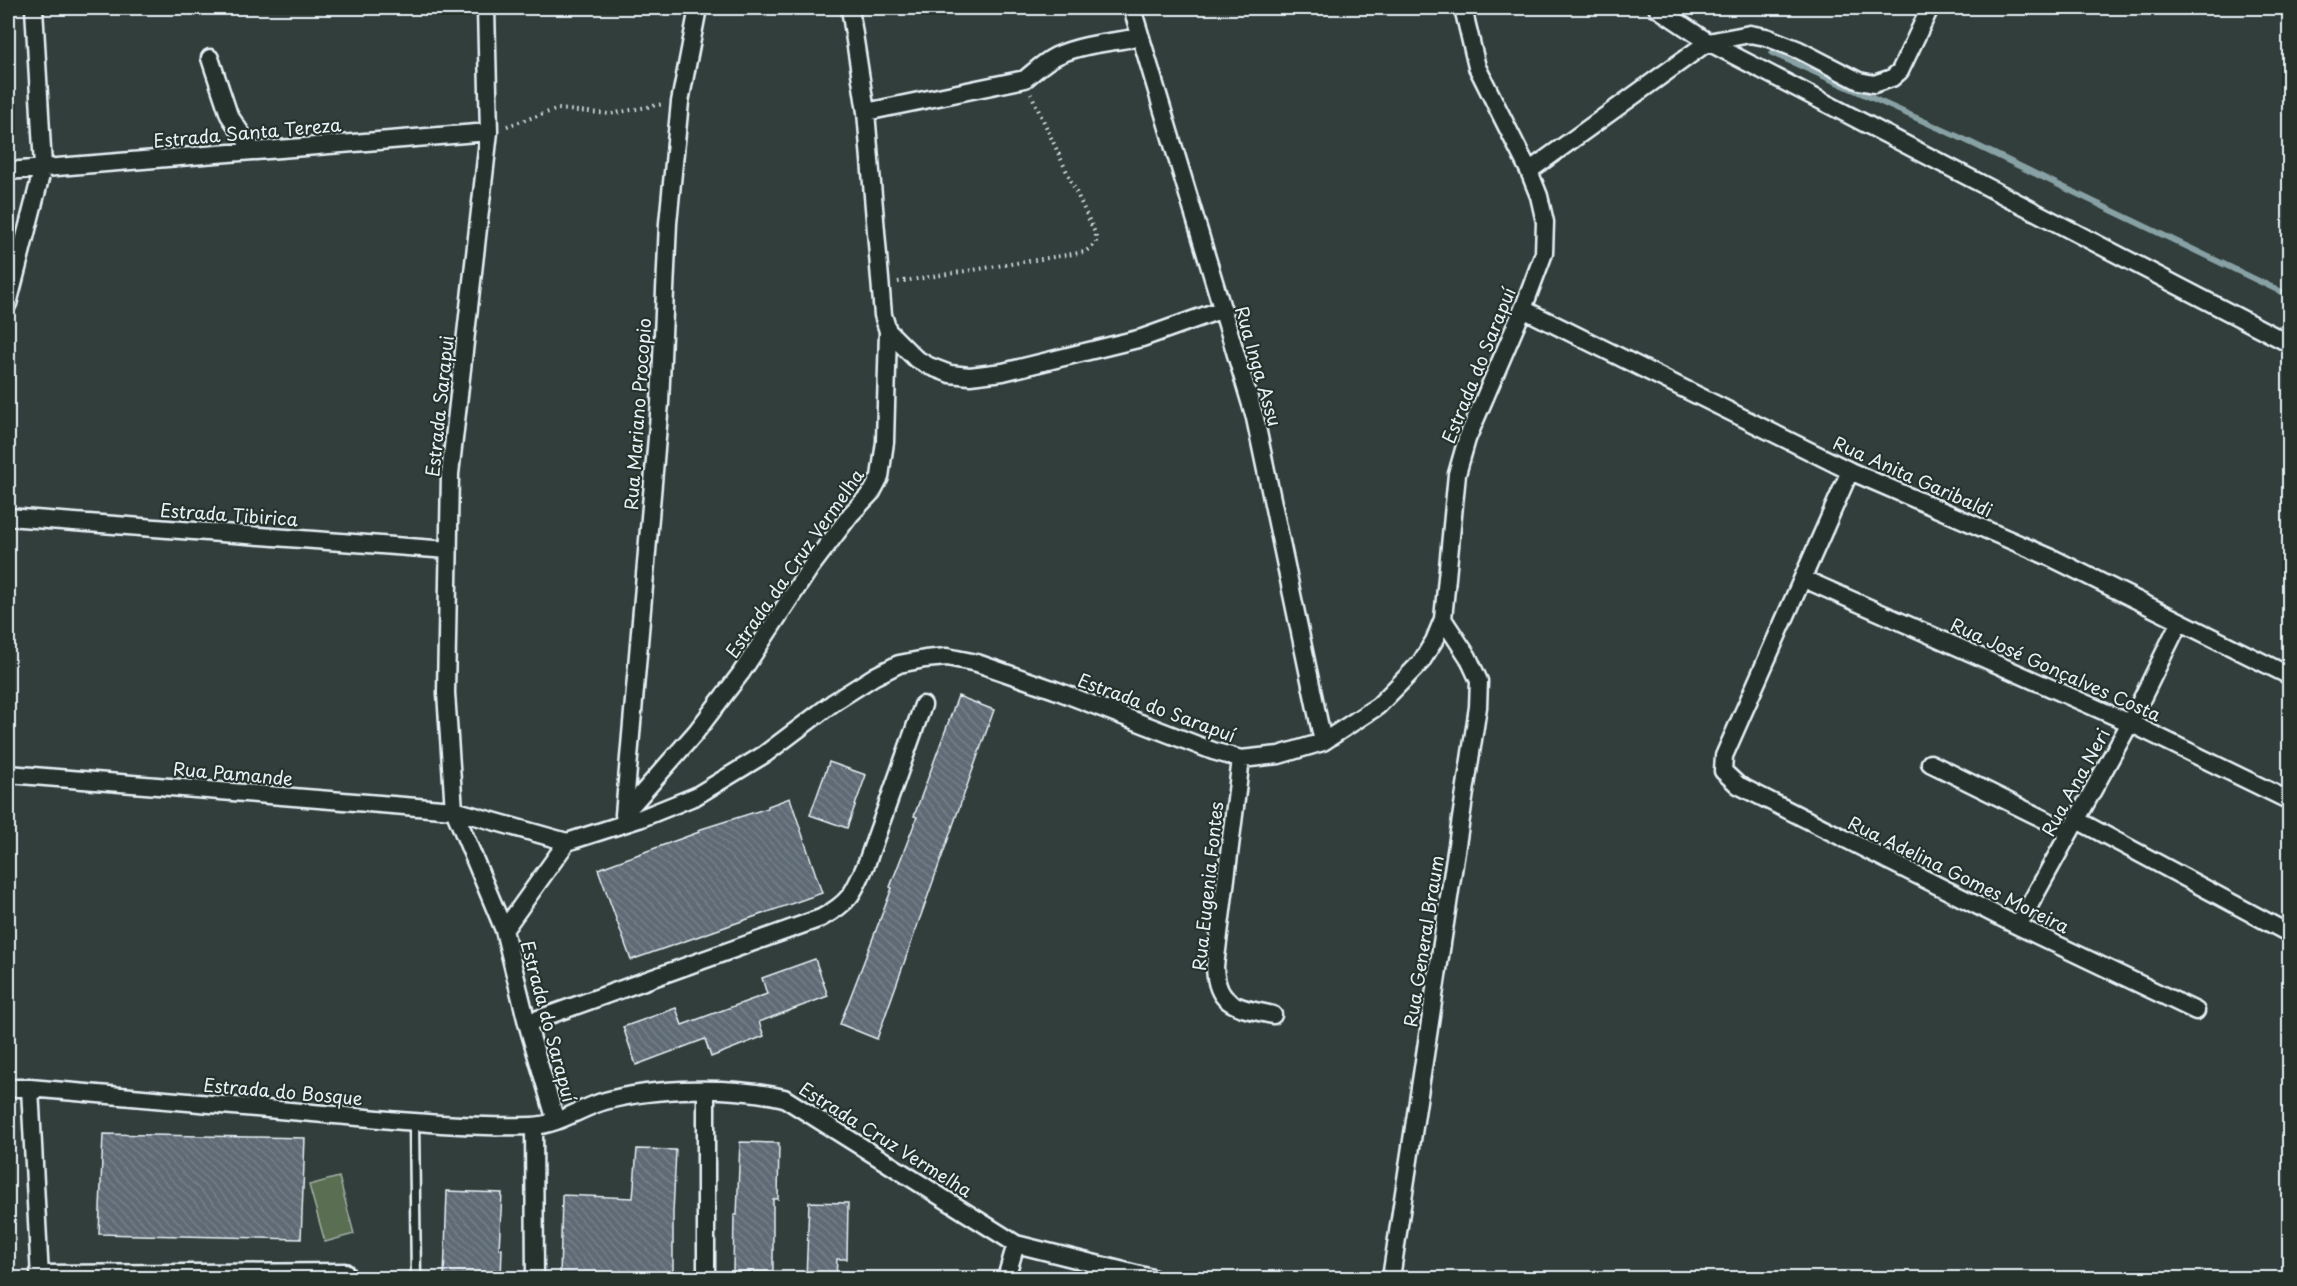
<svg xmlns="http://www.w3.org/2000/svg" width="2297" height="1286" viewBox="0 0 2297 1286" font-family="'Playpen Sans',sans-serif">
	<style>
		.pitch { fill: #5a6e51; stroke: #a1b0a4; stroke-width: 1.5 }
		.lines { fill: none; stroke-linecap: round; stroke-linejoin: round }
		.stream { stroke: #88a1a5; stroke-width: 6 }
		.building { fill: url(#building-back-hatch); stroke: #e8f1f8; stroke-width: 1.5 }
		.service-casing { stroke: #e8f1f8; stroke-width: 13 }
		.minor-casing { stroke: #e8f1f8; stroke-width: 21 }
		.path { stroke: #e8f1f8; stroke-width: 4; stroke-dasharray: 1.5 4.5; stroke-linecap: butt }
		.service { stroke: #26332d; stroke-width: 8 }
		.minor { stroke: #26332d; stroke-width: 16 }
		.labels { text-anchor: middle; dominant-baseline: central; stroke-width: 4.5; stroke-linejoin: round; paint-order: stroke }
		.street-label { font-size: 18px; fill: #e8f1f8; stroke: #26332d }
	</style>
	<defs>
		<pattern id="building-back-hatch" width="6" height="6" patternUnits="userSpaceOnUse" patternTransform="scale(1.5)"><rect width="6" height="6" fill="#5e6a74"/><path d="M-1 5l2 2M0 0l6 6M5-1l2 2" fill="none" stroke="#758089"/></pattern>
	</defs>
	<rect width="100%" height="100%" fill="#313e3b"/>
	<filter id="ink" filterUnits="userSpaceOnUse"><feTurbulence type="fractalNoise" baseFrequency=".0167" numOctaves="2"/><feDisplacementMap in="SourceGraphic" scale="12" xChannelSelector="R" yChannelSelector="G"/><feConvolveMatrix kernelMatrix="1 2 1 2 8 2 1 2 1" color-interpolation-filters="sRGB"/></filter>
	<g filter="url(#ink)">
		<path class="pitch" d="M339,1177l15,57 -29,8 -16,-57z"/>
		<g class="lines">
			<path class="stream" d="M1772,53l189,85 329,158"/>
		</g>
		<path class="building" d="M958,696l36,14 -117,329 -37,-15 52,-136 -2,-1 27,-70 -3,-1z
			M829,762l37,13 -19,53 -37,-13z
			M790,798l32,95 -191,67 -33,-91 101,-37 -1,-2 70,-22v-2z
			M815,959l13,37 -69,26 5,14 -53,21 -6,-18 -69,26 -13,-38 53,-19 6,17 85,-31 -5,-16z
			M103,1134l202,4 -4,101 -202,-5z
			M740,1142l39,1 -1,56h-5v73h-40l1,-57h3z
			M637,1149l39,1 -3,63v65h-113l2,-83 71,3z
			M447,1191l55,2 -3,56h3l-1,29h-57z
			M809,1202l39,1 -1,56h-10l-1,19h-30z"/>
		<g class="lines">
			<g class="service-casing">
				<path id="service" d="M414,1122l2,156"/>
			</g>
			<g class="minor-casing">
				<path id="minor" d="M486,8l3,124 -39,342 -4,219 8,117 50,120 23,93 29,98
					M1132,8l123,410 68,324
					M1657,8l51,34 582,302
					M210,58l19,57 24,36
					M866,112l159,-33c10,-8 19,-17 31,-23 25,-12 57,-14 85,-19
					M8,171l481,-39
					M1529,171l179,-129 42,-8 16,3 33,13 60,31 15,3 18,-6 8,-7 30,-63
					M8,304l35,-137 -9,-159
					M1523,309l327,162 204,88 236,117
					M888,331l27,27 14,8 21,8 20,2 33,-4 139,-34 81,-29
					M1850,471l-126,285 -1,15 15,14 280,141 178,85
					M8,517l440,33
					M1804,579l326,144 160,78
					M1241,759l-26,207c1,42 24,41 58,49
					M1930,763l140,69
					M8,774l446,36 113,32 72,-23 57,-23 69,-42 69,-52 41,-26 24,-12 26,-5 22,-2 30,6 78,27 158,61 28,8 38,-4 44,-13 55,-36 43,-44 13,-21 9,-22 14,-145 10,-35 56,-130 21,-56 1,-31 -6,-26 -10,-25 -52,-104 -14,-59
					M624,814l72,-82 45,-59 69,-105 41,-54 21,-22 8,-15 5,-35 3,-111 -5,-16 -17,-203 -16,-104
					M624,815l36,-412 8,-180 12,-121 18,-94
					M2077,820l213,114
					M2018,926l112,-203 49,-100
					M504,930l63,-88
					M527,1023l294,-105c30,-16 33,-26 46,-56l56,-157
					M8,1088h22c98,9 196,17 294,26 67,6 141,14 208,12 26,-1 48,-18 73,-25 51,-14 128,-15 179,-3l232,146 136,34
					M30,1088l10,190
					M534,1126l1,152
					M39,1274l306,-2
					M706,1278v-188
					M1006,1278l10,-34
					M1391,1278l87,-571 1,-26 -11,-24 -25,-38"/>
			</g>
			<path class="path" d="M507,126l51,-17 52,5 53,-10
				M898,282l187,-30 11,-9v-8l-65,-141"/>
			<use href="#service" class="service"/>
			<use href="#minor" class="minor"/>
		</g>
	</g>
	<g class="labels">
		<g class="street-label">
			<text transform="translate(247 132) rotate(-5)">Estrada Santa Tereza</text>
			<text transform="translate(1478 365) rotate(-68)">Estrada do Sarapuí</text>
			<text transform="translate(1259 366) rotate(74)">Rua Inga Assu</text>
			<text transform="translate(439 406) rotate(-84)">Estrada Sarapui</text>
			<text transform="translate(637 414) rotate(-86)">Rua Mariano Procopio</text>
			<text transform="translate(1913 476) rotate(24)">Rua Anita Garibaldi</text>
			<text transform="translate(229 514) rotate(4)">Estrada Tibirica</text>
			<text transform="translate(794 563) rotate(-55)">Estrada da Cruz Vermelha</text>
			<text transform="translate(2056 669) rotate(24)">Rua José Gonçalves Costa</text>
			<text transform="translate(1157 707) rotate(20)">Estrada do Sarapuí</text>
			<text transform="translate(233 773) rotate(5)">Rua Pamande</text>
			<text transform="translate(2075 782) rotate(-61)">Rua Ana Neri</text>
			<text transform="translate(1959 874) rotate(26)">Rua Adelina Gomes Moreira</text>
			<text transform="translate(1207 886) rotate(-84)">Rua Eugenia Fontes</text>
			<text transform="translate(1423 941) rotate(-81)">Rua General Braum</text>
			<text transform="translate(549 1021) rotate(75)">Estrada do Sarapuí</text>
			<text transform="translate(283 1091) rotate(5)">Estrada do Bosque</text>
			<text transform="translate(886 1139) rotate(32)">Estrada Cruz Vermelha</text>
		</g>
	</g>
	<rect width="2297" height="1286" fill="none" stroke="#26332d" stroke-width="30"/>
	<rect x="15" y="15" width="2267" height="1256" fill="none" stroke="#e8f1f8" stroke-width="2" filter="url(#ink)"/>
</svg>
